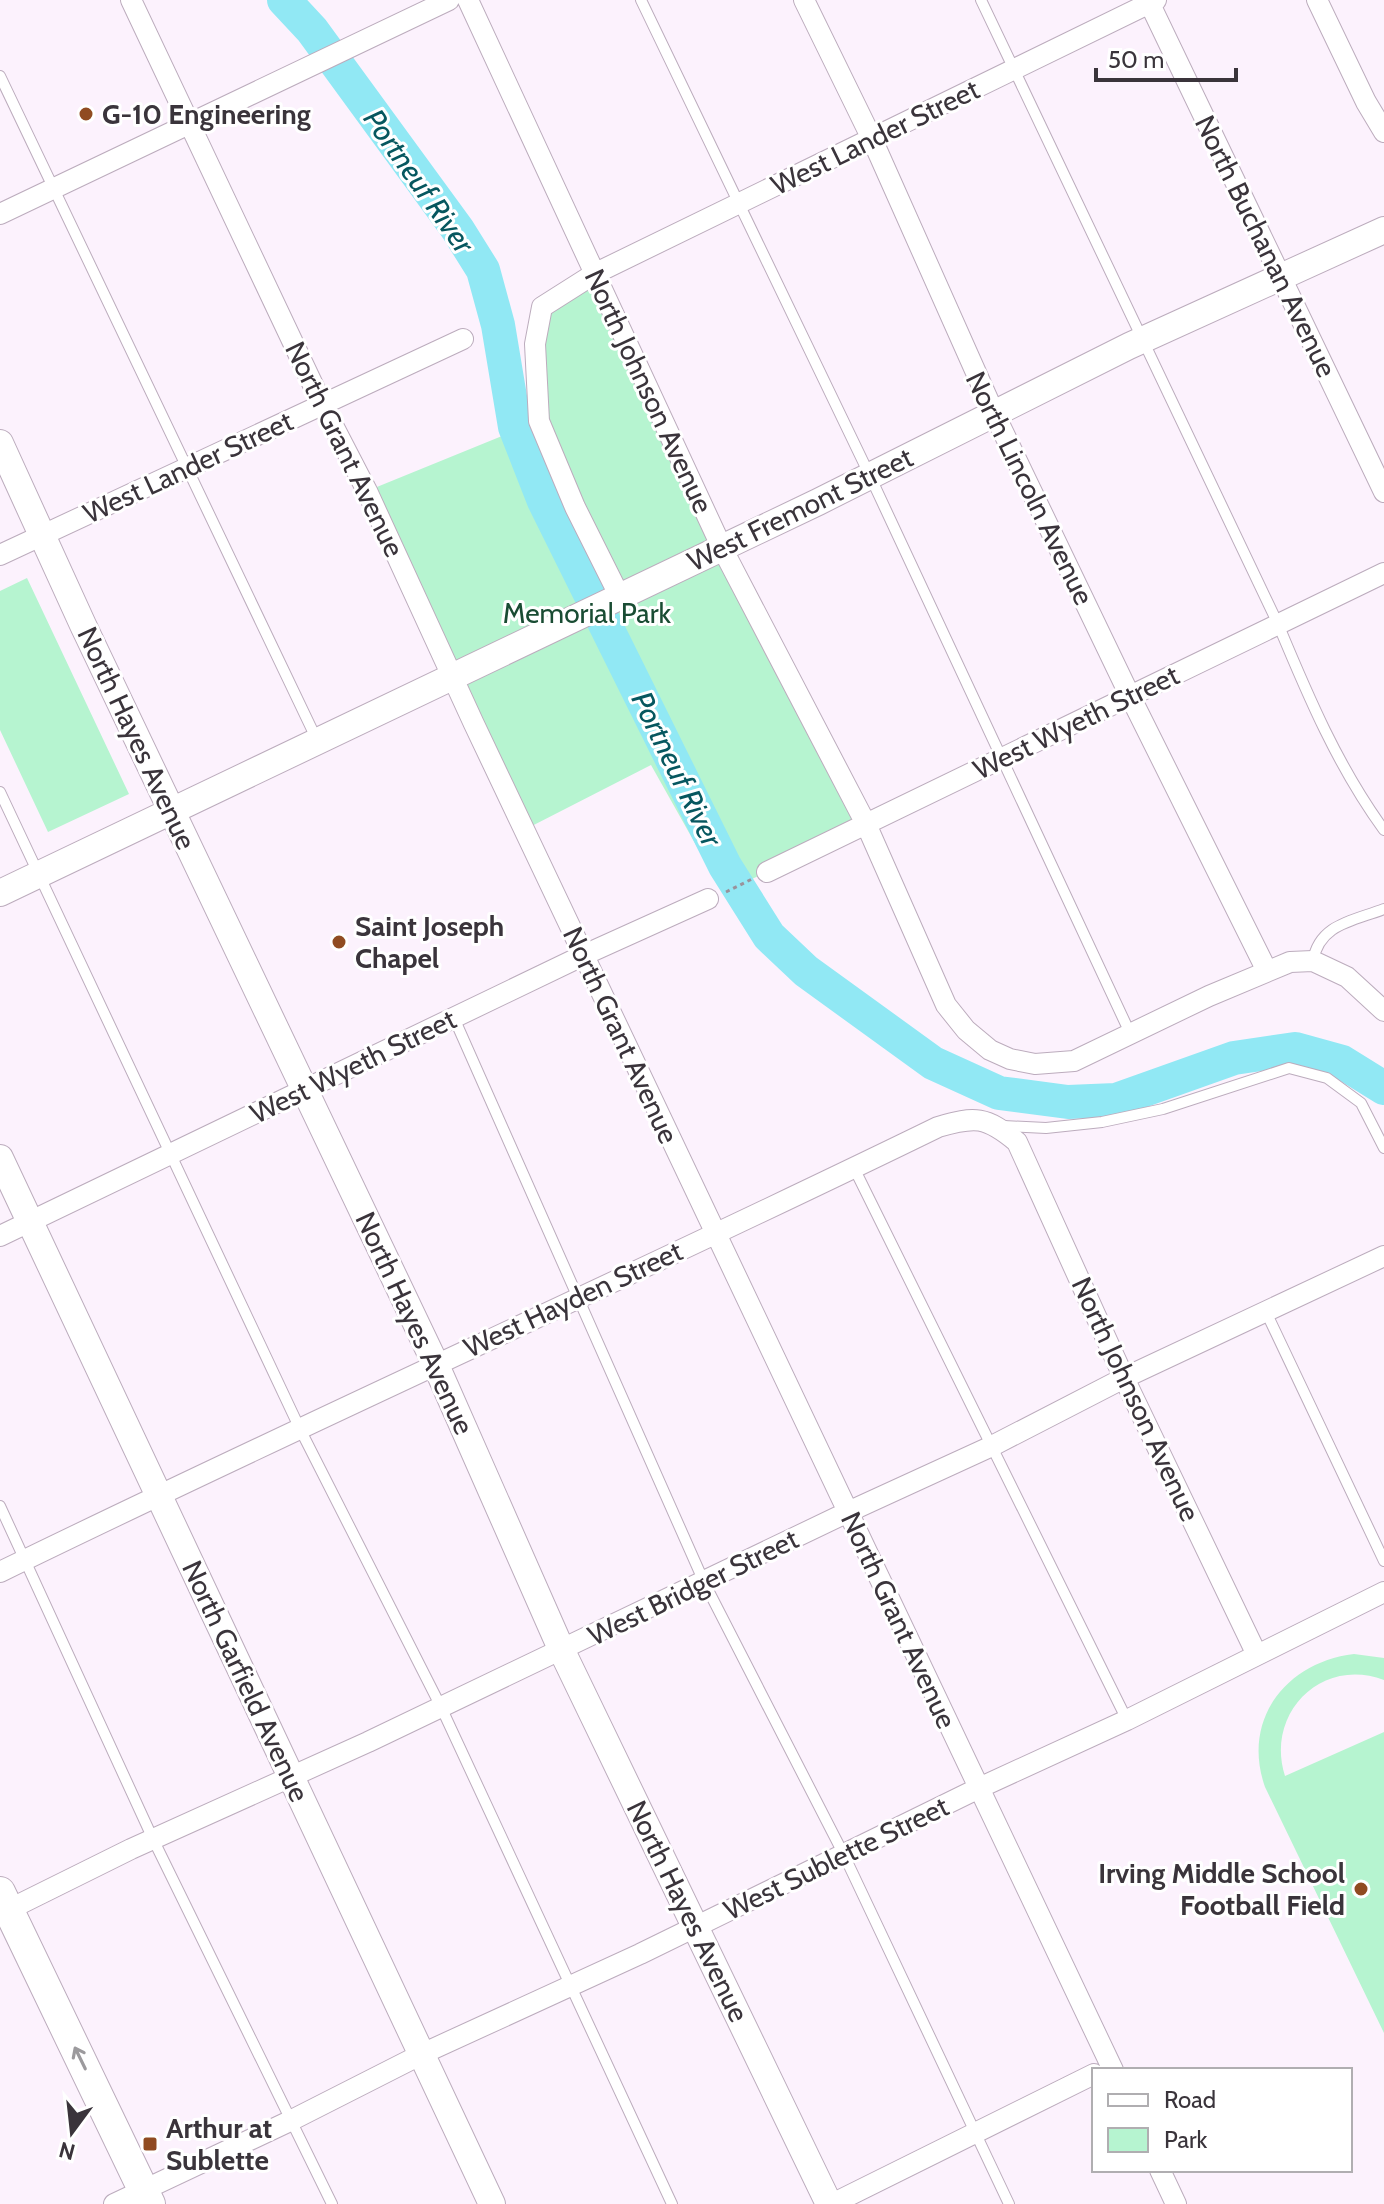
<svg xmlns="http://www.w3.org/2000/svg" width="1384" height="2204" viewBox="0 0 1384 2204" font-family="Cabin,sans-serif">
	<style>
		.park { fill: #b6f4d0 }
		.lines { fill: none; stroke-linecap: round; stroke-linejoin: round }
		.river { stroke: #91e8f4; stroke-width: 34 }
		.service-casing { stroke: #bcacbd; stroke-width: 12 }
		.minor-casing { stroke: #bcacbd; stroke-width: 22 }
		.tertiary-casing { stroke: #bcacbd; stroke-width: 28 }
		.secondary-casing { stroke: #bcacbd; stroke-width: 32 }
		.path { stroke: #9a929b; stroke-width: 3; stroke-dasharray: 4 4; stroke-linecap: butt }
		.service { stroke: #fff; stroke-width: 10 }
		.minor { stroke: #fff; stroke-width: 20 }
		.tertiary { stroke: #fff; stroke-width: 26 }
		.secondary { stroke: #fff; stroke-width: 30 }
		.oneway { stroke: #9c9a9d }
		.poi-dot { fill: #904b21; stroke: #fff; stroke-width: 3 }
		.labels { text-anchor: middle; dominant-baseline: central; stroke-width: 6; stroke-linejoin: round; paint-order: stroke }
		.poi-label { font-size: 28px; font-weight: bold; fill: #3a343b; stroke: #fff; text-anchor: start }
		.street-label { font-size: 28px; fill: #3a343b; stroke: #fff }
		.park-label { font-size: 28px; fill: #194c33; stroke: #fff }
		.water-label { font-size: 30px; font-style: italic; fill: #06575f; stroke: #fff }
	</style>
	<rect width="100%" height="100%" fill="#fcf2fd"/>
	<path class="park" d="M594,274l272,550 -143,69 -72,-128 -127,65 -157,-339 172,-70 3,-114z
		M27,578l102,216 -81,38 -48,-102v-139z
		M1354,1654l30,4v22c-63,-24 -119,34 -99,96l99,-44v301l-119,-246c-24,-68 22,-125 89,-133z"/>
	<g class="lines">
		<path class="river" d="M284,0l28,30 146,200 25,40 15,55 17,102 29,74 181,365 44,70 37,35 127,92 66,30 69,9 48,-2 118,-42 61,-9 47,13 42,26"/>
		<g class="service-casing">
			<path id="service" d="M641,0l229,476 260,557
				M981,0l297,624c30,72 60,143 106,206
				M0,76l317,664
				M0,792l300,637 141,278 231,497
				M1313,961c6,-37 40,-40 71,-52
				M454,1018l250,564 140,273 165,349
				M1004,1126l42,2 56,-6 61,-13 126,-41 38,10 34,25 23,45
				M854,1168l273,552
				M1266,1312l118,249
				M0,1506l153,333 179,365"/>
		</g>
		<g class="minor-casing">
			<path id="minor" d="M131,0l191,404 45,87 107,233 639,1346
				M468,0l254,548 144,276 80,181 20,25 24,20 20,9 25,5 39,-3 135,-65 81,-34 23,-1 34,16 37,34
				M804,0l68,139 122,274 136,283 137,275
				M1148,0l236,492
				M1317,0l49,102 18,30
				M0,214l449,-214
				M0,555l463,-216
				M620,597l-45,-90 -36,-86 -4,-77 7,-37 52,-33 562,-274
				M767,872l617,-299
				M0,1236l584,-281 124,-56
				M0,1572c311,-152 627,-293 938,-445 37,-11 48,-11 79,15l107,236 133,277
				M0,1914l131,-65 237,-107 480,-230 144,-66 132,-68 260,-122
				M1160,2170l16,34
				M114,2204l176,-83 132,-67 218,-100 339,-166 148,-68 257,-128
				M832,2204l262,-130"/>
		</g>
		<g class="tertiary-casing">
			<path id="tertiary" d="M0,443l83,182 352,738 127,288 267,553
				M0,893l818,-391 311,-156 255,-116
				M0,1158l492,1046"/>
		</g>
		<g class="secondary-casing">
			<path id="secondary" d="M0,1892l150,312"/>
		</g>
		<path class="path" d="M726,892l26,-13"/>
		<use href="#service" class="service"/>
		<use href="#minor" class="minor"/>
		<use href="#tertiary" class="tertiary"/>
		<use href="#secondary" class="secondary"/>
	</g>
	<defs><path id="oneway-shaft" d="M-6 0H5M1.5-3L5.5 0L1.5 3" fill="none" stroke-width="1.6" stroke-linecap="round" stroke-linejoin="round" transform="scale(2)"/></defs>
	<use class="oneway" href="#oneway-shaft" transform="translate(80 2058) rotate(-116)"/>
	<g class="poi-dot">
		<circle cx="86" cy="114" r="8"/>
		<circle cx="339" cy="942" r="8"/>
		<circle cx="1361" cy="1889" r="8"/>
		<rect x="142" y="2136" width="16" height="16" rx="4"/>
	</g>
	<g class="labels">
		<g class="poi-label">
			<text x="102" y="114">G-10 Engineering</text>
			<text x="355" y="926">Saint Joseph<tspan x="355" dy="32">Chapel</tspan></text>
			<text x="1345" y="1873" text-anchor="end">Irving Middle School<tspan x="1345" dy="32">Football Field</tspan></text>
			<text x="166" y="2128">Arthur at<tspan x="166" dy="32">Sublette</tspan></text>
		</g>
		<g class="street-label">
			<text transform="translate(875 137) rotate(-26)">West Lander Street</text>
			<text transform="translate(1266 246) rotate(64)">North Buchanan Avenue</text>
			<text transform="translate(649 391) rotate(65)">North Johnson Avenue</text>
			<text transform="translate(345 449) rotate(64)">North Grant Avenue</text>
			<text transform="translate(188 467) rotate(-25)">West Lander Street</text>
			<text transform="translate(1030 488) rotate(64)">North Lincoln Avenue</text>
			<text transform="translate(800 509) rotate(-26)">West Fremont Street</text>
			<text transform="translate(1076 722) rotate(-26)">West Wyeth Street</text>
			<text transform="translate(137 738) rotate(65)">North Hayes Avenue</text>
			<text transform="translate(621 1035) rotate(65)">North Grant Avenue</text>
			<text transform="translate(353 1066) rotate(-26)">West Wyeth Street</text>
			<text transform="translate(573 1299) rotate(-25)">West Hayden Street</text>
			<text transform="translate(415 1323) rotate(65)">North Hayes Avenue</text>
			<text transform="translate(1136 1399) rotate(65)">North Johnson Avenue</text>
			<text transform="translate(693 1587) rotate(-26)">West Bridger Street</text>
			<text transform="translate(899 1620) rotate(65)">North Grant Avenue</text>
			<text transform="translate(246 1681) rotate(65)">North Garfield Avenue</text>
			<text transform="translate(836 1858) rotate(-26)">West Sublette Street</text>
			<text transform="translate(688 1911) rotate(64)">North Hayes Avenue</text>
		</g>
		<g class="park-label">
			<text x="587" y="613">Memorial Park</text>
		</g>
		<g class="water-label">
			<text transform="translate(419 181) rotate(55)">Portneuf River</text>
			<text transform="translate(677 769) rotate(64)">Portneuf River</text>
		</g>
	</g>
	<rect x="1092" y="2068" width="260" height="104" fill="#ffffff" stroke="#b0aeb1" stroke-width="2"/>
	<rect x="1108" y="2094" width="40" height="12" fill="#ffffff" stroke="#b0aeb1" stroke-width="2"/>
	<text x="1164" y="2108" font-size="24" fill="#3a343b">Road</text>
	<rect x="1108" y="2128" width="40" height="24" fill="#b6f4d0" stroke="#b0aeb1" stroke-width="2"/>
	<text x="1164" y="2148" font-size="24" fill="#3a343b">Park</text>
	<g transform="translate(72 2132) rotate(195)" stroke="#ffffff" stroke-width="6" paint-order="stroke">
	<path d="M0-6L14 30L0 20L-14 30Z" fill="#3a343b"/>
	<text y="-12" font-size="22" font-weight="bold" text-anchor="middle" fill="#3a343b">N</text>
	</g>
	<path d="M1096 68v12h140v-12" fill="none" stroke="#3a343b" stroke-width="4"/>
	<text x="1108" y="68" font-size="24" fill="#3a343b" stroke="#ffffff" stroke-width="6" paint-order="stroke">50 m</text>
</svg>
